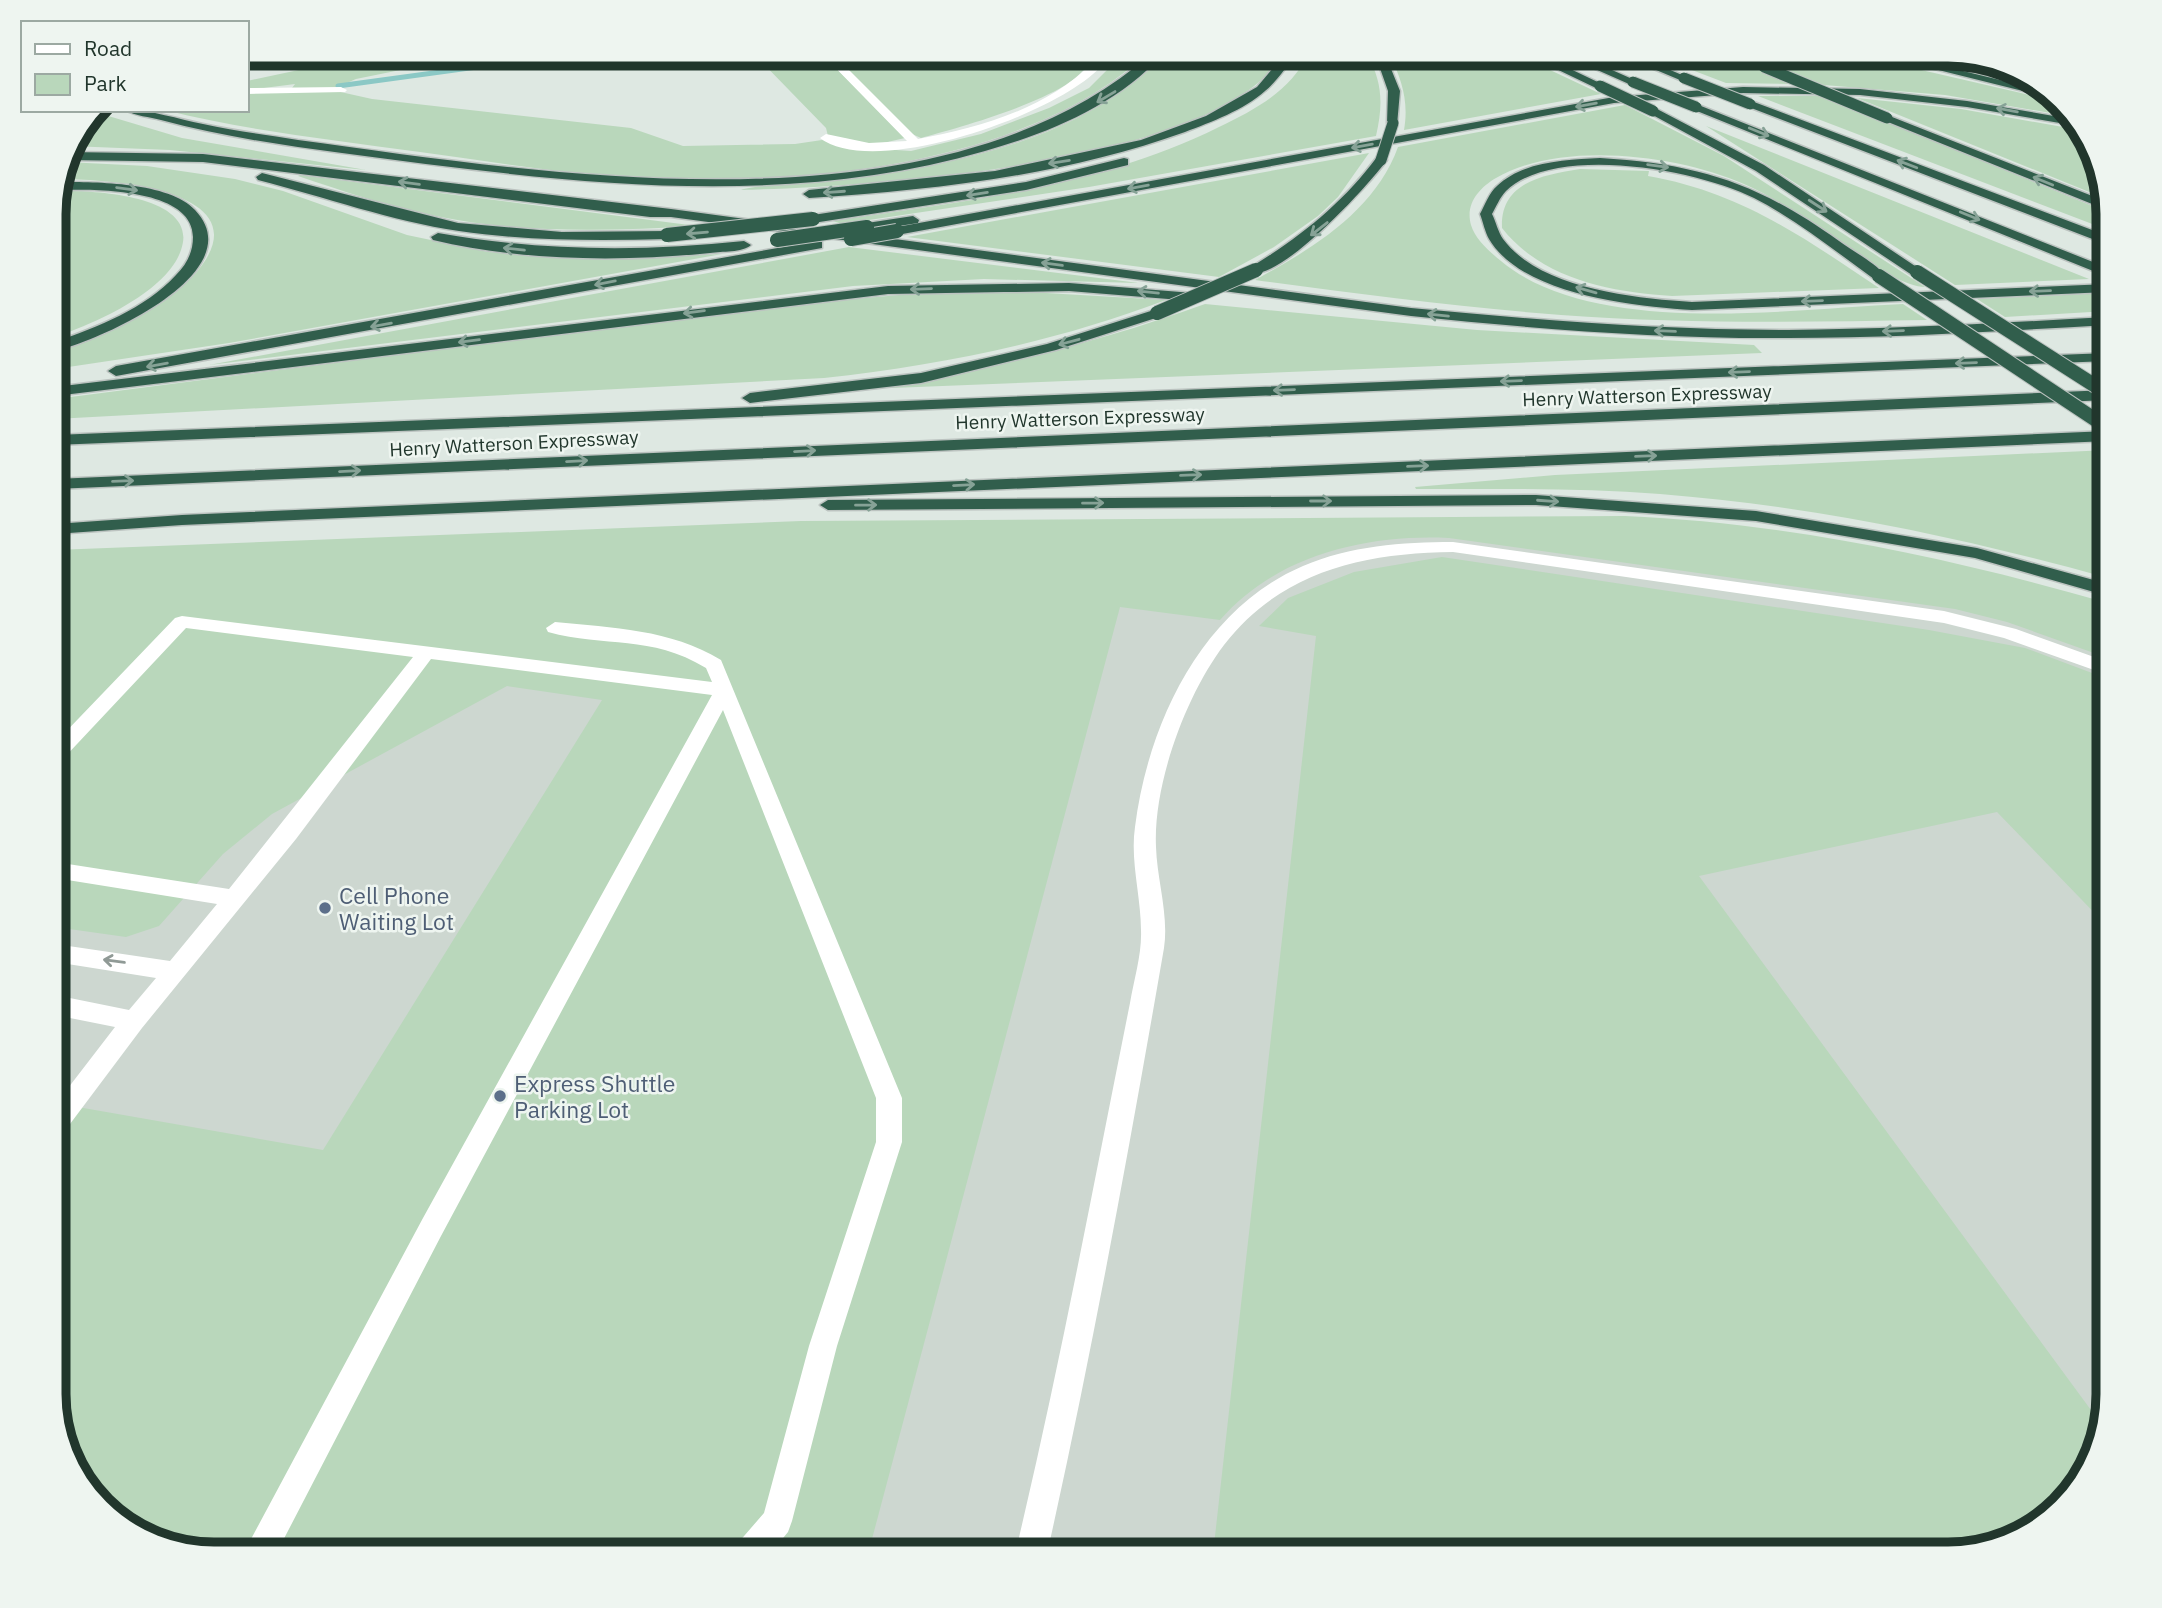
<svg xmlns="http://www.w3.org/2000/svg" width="2162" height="1608" viewBox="0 0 2162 1608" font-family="'IBM Plex Sans',sans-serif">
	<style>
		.built { fill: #cdd7d0 }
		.green { fill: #b9d7bb }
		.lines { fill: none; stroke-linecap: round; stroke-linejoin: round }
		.stream { stroke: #8bc8c5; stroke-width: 5 }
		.highway-casing { stroke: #bcc3c0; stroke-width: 3 }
		.minor { fill: #fff; fill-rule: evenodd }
		.highway { fill: #315e4c; fill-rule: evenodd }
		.highway-bridge-far1-casing { stroke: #bcc3c0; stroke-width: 13; stroke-linecap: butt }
		.highway-bridge-casing { stroke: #bcc3c0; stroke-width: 16; stroke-linecap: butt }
		.highway-bridge-far1 { stroke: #315e4c; stroke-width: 11 }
		.highway-bridge { stroke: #315e4c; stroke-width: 14 }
		.oneway { stroke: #86a296 }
		.oneway2 { stroke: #909a96 }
		.service-dot { fill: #5c6f8a; stroke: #eef5f0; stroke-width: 2.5 }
		.labels { text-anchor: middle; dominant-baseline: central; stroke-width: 5; stroke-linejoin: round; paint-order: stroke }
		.far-street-label { font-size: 19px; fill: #21362c; stroke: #eef5f0 }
		.service-label { font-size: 23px; fill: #4e5e75; stroke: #eef5f0; text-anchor: start }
		.rim { fill: none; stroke: #21362c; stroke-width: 9 }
	</style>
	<rect width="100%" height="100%" fill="#dee8e2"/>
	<path class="built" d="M1495,523l396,59 217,60v752l-34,98 -56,45 -70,17h-1734l-98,-34 -45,-55 -16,-61v-829z"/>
	<path class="green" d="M374,54h105l-123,25 -21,9h-43l3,-4 -48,6v-9z
		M754,54h68l83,84 -31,7 -46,-9 -2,-8z
		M831,54h252l5,6c-5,35 -135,69 -167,78l-9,-4z
		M1123,54h23c-127,119 -381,137 -548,121 -60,-5 -119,-15 -178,-23 -86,-12 -172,-21 -255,-42h82v-17l89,-2 36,8 259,29 52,18 112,-2 27,-4 29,7 60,4 70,-17 68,-26 40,-20z
		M1165,54h118c-65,112 -420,133 -542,136 17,-6 77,-6 100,-10 116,-15 243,-41 324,-126z
		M1308,54h59c16,29 16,51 9,82l-287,51 -247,37 -9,-3c132,-20 265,-34 386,-94 35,-17 72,-36 89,-73z
		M1389,54h127l85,40 -197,36c5,-28 -2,-51 -15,-76z
		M1650,54h72l71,30 -67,-1z
		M1746,54h106l204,47 12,15 -123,-21 -121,-10z
		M1758,96h66l283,116 1,18z
		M1857,98l104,11 119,21 11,14 13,54z
		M1625,105l99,51 201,131c-26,0 -76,-38 -100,-54 -26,-17 -52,-37 -81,-49 -66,-29 -183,-44 -248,-6 -17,10 -31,26 -25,47 4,14 19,27 30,36 92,77 289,48 402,43l24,16c-122,2 -244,4 -366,-5 -102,-8 -204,-21 -306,-35 57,-31 120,-69 143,-133z
		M95,112l87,26 184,32 -196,-20 -100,-4z
		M1706,126l383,153 -134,6z
		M1369,153l-31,44 -20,19 -44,31 -55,30 -312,-40z
		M66,162l81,4 88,13 48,12 124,44 81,17 118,7 116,-5 -493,89 -174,26v-17c48,-18 104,-38 139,-77 76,-85 -85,-96 -133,-96z
		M1580,169l69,2 -1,5c92,16 155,61 231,112l-207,8c-62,-4 -130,-17 -170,-68 -2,-46 41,-53 78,-59z
		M300,175l397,51c-87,5 -175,8 -261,-10 -47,-9 -93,-25 -138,-40z
		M58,191c32,-1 143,3 123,59 -14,42 -87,74 -126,87v-134z
		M849,247l290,36 -155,-4 -131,7 -644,79z
		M1010,291l156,9c-111,42 -224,65 -342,78l-769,41v-20l722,-93 133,-12z
		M2108,293v18l-103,6 -28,-18z
		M1205,304l272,26 277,15 8,8 -870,35 -1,-3c108,-18 211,-44 314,-81z
		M2108,450v128c-147,-41 -296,-72 -448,-84 -81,-6 -163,-5 -244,-5l-1,-2 140,-12z
		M1625,516c163,7 326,42 483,87v55l-101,-36 -52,-13 -506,-71c-82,-4 -173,17 -229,82l-100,-13 -252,947h-654l-98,-34 -45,-55 -16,-61v-301l268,47 279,-450 -95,-14 -235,128 -49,40 -64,72 -33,11 -71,-10v-377l746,-29z
		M1442,557l487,73 96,18 83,31v248l-111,-115 -298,64 400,545 -25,71 -56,45 -70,17h-735l103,-918 -57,-10 29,-28 66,-26z"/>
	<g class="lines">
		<path class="stream" d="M338,86l235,-32"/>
		<g class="highway-casing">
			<path id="highway" d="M1151,54h12c-46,51 -114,79 -178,97 -211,61 -430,30 -643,2 -61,-8 -122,-17 -181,-33 -11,-3 -26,-4 -36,-10 28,0 52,9 78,14 32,7 64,11 95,16 256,35 642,98 853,-86z
				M1285,54h11c-9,12 -19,27 -31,37 -21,19 -54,31 -80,41 -120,43 -249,58 -376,66l-6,-4 6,-4 186,-19 146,-31 65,-24 51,-29z
				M1375,54h10l15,37 -3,34 -10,-2 1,-32z
				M1525,54h14l67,32 -10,2z
				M1561,54h15l63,28 -10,2z
				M1618,54h15l56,24 -9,2z
				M1730,54h14l25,13 -9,2z
				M1874,54h19l156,38 6,7z
				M1743,87l117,2 107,12 104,18 6,7 -110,-19 -107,-12 -117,-2 -129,10 -717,132 -7,-4 7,-4 717,-130z
				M1746,102h8l354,134v9l-362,-139z
				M1696,104l412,164v9l-416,-168 -2,-2z
				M1649,109h8l107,56 160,107 -12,3 -156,-104 -107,-58z
				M1887,115l218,86 2,9 -224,-90 -2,-2z
				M68,152l135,2 468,55 740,99c125,12 251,22 377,22 107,-1 213,-7 320,-13v8c-107,6 -213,13 -320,13 -126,1 -252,-9 -377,-22l-740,-99h-21l-447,-55 -135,-2z
				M1377,157l10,3c-18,25 -104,119 -136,113v-6c49,-30 91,-63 126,-110z
				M1124,158l4,1v6l-102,25 -213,33 -6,-4 6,-4 213,-33z
				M1600,158c99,6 158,25 239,83 15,11 35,21 47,35l-12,3c-39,-28 -77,-59 -120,-81 -55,-28 -198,-55 -248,-7 -6,6 -10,16 -14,23 4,8 6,18 11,25 37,50 131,59 189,63l416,-18v8l-416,18c-58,-4 -170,-15 -203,-71 -4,-7 -6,-17 -9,-25 5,-9 9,-21 17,-28 26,-25 69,-26 103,-28z
				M262,173l196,50 104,9 105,-1 7,4 -7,4c-69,2 -139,2 -208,-8 -68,-10 -134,-34 -201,-51l-2,-3z
				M60,182c36,0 109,0 135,28 59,62 -96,131 -140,141v-9c42,-15 90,-33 121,-67 11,-11 17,-23 17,-38 0,-49 -99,-48 -134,-47z
				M913,216l6,4 -1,3 -51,8 -7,-4 7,-4z
				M438,233c102,18 203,19 306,8l7,4c-9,8 -29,6 -41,8 -90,9 -188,8 -277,-13l-2,-3z
				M817,241l5,1v6l-706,128 -8,-5 8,-5z
				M1069,283l124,10 7,4 -7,4 -124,-10 -181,3 -833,102v-9l833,-101z
				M1157,309l7,4 -2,3 -106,34 -135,33 -171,20 -8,-5 8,-5 171,-20 126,-29z
				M2108,353v8l-2053,84v-10z
				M2108,390v10l-2053,89v-10z
				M2108,431v10l-1926,84 -127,9v-10l127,-9z
				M1536,495l220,16 221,37 131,36v12l-133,-38 -219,-37 -220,-16 -708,5 -8,-5 8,-5z"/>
		</g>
		<path class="minor" d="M822,54h11l85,85c61,-11 130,-31 174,-76l-2,-9h10l3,10c-40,49 -229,116 -283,74l6,-4 43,9 38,-2z
			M341,87l6,3 -2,2 -98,2v-6z
			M1453,542l491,69 72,18 92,33v13l-104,-37 -60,-15 -491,-71c-89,1 -172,19 -229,93 -38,50 -71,139 -68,202 1,33 13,68 8,101 -35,202 -72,405 -117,606h-32c44,-183 78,-367 115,-551 4,-24 12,-49 11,-73 0,-34 -11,-69 -6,-103 13,-104 67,-218 168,-261 47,-20 99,-24 150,-24z
			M182,616l530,66 -6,-14c-56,-34 -100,-20 -158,-36l-2,-4 9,-6c58,6 115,7 166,38l181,438v44l-65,204 -45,175 -4,11 -18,22h-37l5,-11 26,-30 45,-167 67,-204v-44l-153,-388 -282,526 -165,318h-33l180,-336 289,-523 -281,-36 -135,180 -154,189 -78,104 -9,3v-30l60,-78 -60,-12v-20l74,15 27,-32 -101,-16v-18l115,17 47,-57 -162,-26v-16l174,27 184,-232 -227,-29 -124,132 -7,2v-19l120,-125z"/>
		<use href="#highway" class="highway"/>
		<g class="highway-bridge-far1-casing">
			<path id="highway-bridge-far1" d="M1764,67l123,51
				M1684,78l66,26
				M1633,82l63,25
				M1600,86l53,25
				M1381,160l12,-37"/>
		</g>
		<g class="highway-bridge-casing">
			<path id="highway-bridge" d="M667,235l146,-16
				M851,239l46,-8
				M777,240l90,-13
				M1917,272l191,122
				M1879,276l229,152
				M1157,313l99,-43"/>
		</g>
		<use href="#highway-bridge-far1" class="highway-bridge-far1"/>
		<use href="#highway-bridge" class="highway-bridge"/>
	</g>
	<defs><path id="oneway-shaft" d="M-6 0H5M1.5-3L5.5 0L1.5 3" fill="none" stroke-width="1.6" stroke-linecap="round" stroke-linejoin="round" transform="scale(1.75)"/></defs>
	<g class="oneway">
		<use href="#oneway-shaft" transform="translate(1106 97) rotate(149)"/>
		<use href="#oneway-shaft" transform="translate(1586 105) rotate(170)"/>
		<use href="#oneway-shaft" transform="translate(2007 110) rotate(-170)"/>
		<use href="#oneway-shaft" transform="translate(1759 132) rotate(22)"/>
		<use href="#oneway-shaft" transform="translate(1362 146) rotate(170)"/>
		<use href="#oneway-shaft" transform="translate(1059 162) rotate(171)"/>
		<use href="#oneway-shaft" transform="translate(1907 164) rotate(-159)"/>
		<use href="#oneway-shaft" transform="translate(1658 166) rotate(8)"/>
		<use href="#oneway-shaft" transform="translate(2043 181) rotate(-158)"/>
		<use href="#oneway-shaft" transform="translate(409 183) rotate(-173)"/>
		<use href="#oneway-shaft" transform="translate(1138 187) rotate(170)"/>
		<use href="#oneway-shaft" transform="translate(127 189) rotate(8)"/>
		<use href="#oneway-shaft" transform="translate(834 192) rotate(176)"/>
		<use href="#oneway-shaft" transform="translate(977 194) rotate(171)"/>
		<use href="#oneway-shaft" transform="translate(1818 206) rotate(33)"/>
		<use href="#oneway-shaft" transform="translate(1970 216) rotate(22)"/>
		<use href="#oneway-shaft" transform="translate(1319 229) rotate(142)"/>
		<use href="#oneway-shaft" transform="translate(697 233) rotate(175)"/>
		<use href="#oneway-shaft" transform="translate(514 249) rotate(-174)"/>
		<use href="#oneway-shaft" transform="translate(1052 264) rotate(-172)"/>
		<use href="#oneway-shaft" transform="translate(605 283) rotate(169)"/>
		<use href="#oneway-shaft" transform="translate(921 289) rotate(178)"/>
		<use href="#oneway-shaft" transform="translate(1586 290) rotate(-164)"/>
		<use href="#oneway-shaft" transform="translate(2040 291) rotate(178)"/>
		<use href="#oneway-shaft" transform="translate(1148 292) rotate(-174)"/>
		<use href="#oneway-shaft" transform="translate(1812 301) rotate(178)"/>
		<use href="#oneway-shaft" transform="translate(694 312) rotate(173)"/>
		<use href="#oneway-shaft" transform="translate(1438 315) rotate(-174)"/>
		<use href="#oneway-shaft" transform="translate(381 325) rotate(170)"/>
		<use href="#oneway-shaft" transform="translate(1665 331) rotate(-178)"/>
		<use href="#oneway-shaft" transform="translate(1893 331) rotate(178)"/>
		<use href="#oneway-shaft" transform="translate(469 341) rotate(173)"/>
		<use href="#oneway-shaft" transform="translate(1069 342) rotate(165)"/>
		<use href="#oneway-shaft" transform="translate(1966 363) rotate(178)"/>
		<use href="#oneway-shaft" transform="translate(157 365) rotate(170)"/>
		<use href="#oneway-shaft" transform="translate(1739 372) rotate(178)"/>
		<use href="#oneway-shaft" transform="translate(1511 381) rotate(178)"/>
		<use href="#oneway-shaft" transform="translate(1284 390) rotate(178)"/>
		<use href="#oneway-shaft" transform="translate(805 451) rotate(-3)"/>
		<use href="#oneway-shaft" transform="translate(1646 456) rotate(-2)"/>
		<use href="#oneway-shaft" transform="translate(577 461) rotate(-3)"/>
		<use href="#oneway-shaft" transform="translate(1418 466) rotate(-2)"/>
		<use href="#oneway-shaft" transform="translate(350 471) rotate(-3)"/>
		<use href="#oneway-shaft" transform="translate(1191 475) rotate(-2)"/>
		<use href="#oneway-shaft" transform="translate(123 481) rotate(-2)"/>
		<use href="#oneway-shaft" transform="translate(964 485) rotate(-3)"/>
		<use href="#oneway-shaft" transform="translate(1321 501)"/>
		<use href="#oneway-shaft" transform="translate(1548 501) rotate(4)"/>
		<use href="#oneway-shaft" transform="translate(1093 503) rotate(-1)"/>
		<use href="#oneway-shaft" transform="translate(866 505) rotate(-1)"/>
	</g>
	<use class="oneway2" href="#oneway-shaft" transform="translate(114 961) rotate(-172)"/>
	<g class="service-dot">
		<circle cx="325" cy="908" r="7"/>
		<circle cx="500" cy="1096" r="7"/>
	</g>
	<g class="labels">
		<g class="far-street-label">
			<text transform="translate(1647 395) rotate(-2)">Henry Watterson Expressway</text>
			<text transform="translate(1080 418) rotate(-2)">Henry Watterson Expressway</text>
			<text transform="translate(514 443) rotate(-3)">Henry Watterson Expressway</text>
		</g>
		<g class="service-label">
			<text x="339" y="895">Cell Phone<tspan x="339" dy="26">Waiting Lot</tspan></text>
			<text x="514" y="1083">Express Shuttle<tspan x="514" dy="26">Parking Lot</tspan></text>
		</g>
	</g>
	<path d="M0 0H2162V1608H0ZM214 66H1948A148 148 0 0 1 2096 214V1394A148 148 0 0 1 1948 1542H214A148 148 0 0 1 66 1394V214A148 148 0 0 1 214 66Z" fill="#eef5f0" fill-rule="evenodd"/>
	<path class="rim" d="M214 66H1948A148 148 0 0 1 2096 214V1394A148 148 0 0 1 1948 1542H214A148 148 0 0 1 66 1394V214A148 148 0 0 1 214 66Z"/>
	<rect x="21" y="21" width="228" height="91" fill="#eef5f0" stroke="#9ca9a2" stroke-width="2"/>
	<rect x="35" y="44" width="35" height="10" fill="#ffffff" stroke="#9ca9a2" stroke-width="2"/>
	<text x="84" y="56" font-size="21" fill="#21362c">Road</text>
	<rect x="35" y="74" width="35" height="21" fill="#b9d7bb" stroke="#9ca9a2" stroke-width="2"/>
	<text x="84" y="91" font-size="21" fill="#21362c">Park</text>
</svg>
